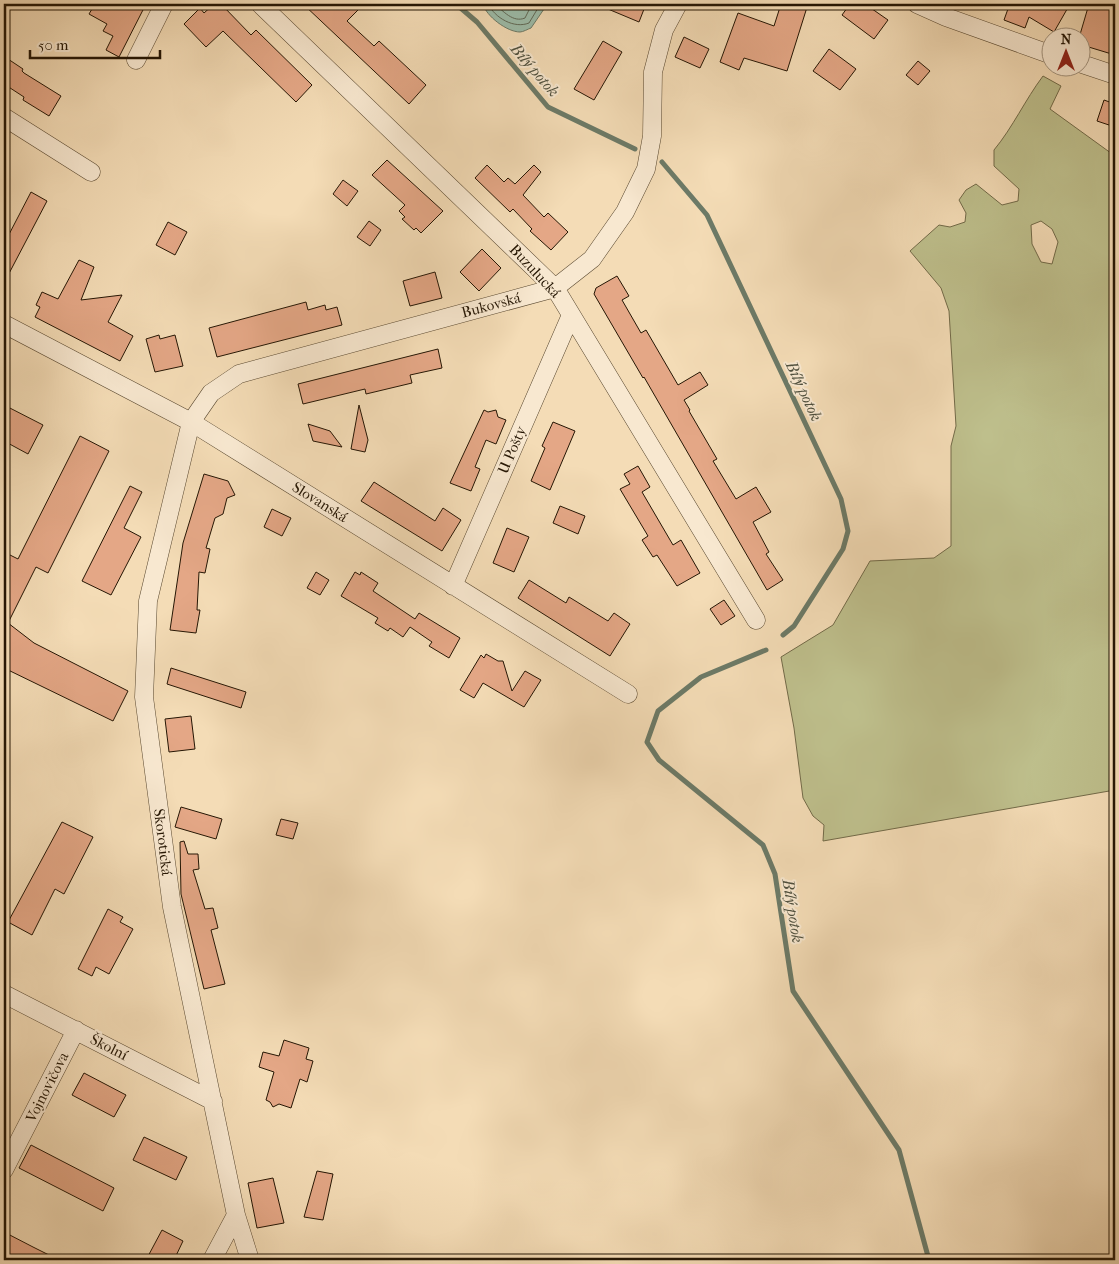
<svg xmlns="http://www.w3.org/2000/svg" width="1119" height="1264" viewBox="0 0 1119 1264" font-family="'IM FELL French Canon',serif">
	<style>
		.green { fill: #bebf8c; stroke: #726a48; fill-rule: evenodd }
		.water { fill: #9cbca9; stroke: #6c7a67 }
		.lines { fill: none; stroke-linecap: round; stroke-linejoin: round }
		.shore { stroke: #606956; stroke-width: 1 }
		.stream { stroke: #6c7a67; stroke-width: 5 }
		.building { fill: #e4a786; stroke: #251604 }
		.minor-casing { stroke: #594830; stroke-width: 19 }
		.minor { stroke: #f8e8d0; stroke-width: 18 }
		.labels { text-anchor: middle; dominant-baseline: central; stroke-width: 4; stroke-linejoin: round; paint-order: stroke }
		.street-label { font-size: 15px; fill: #251604; stroke: #f8e8d0 }
		.water-label { font-size: 16px; font-style: italic; fill: #4f503e; stroke: #f8e8d0 }
	</style>
	<rect width="100%" height="100%" fill="#f4dcb6"/>
	<filter id="stains"><feTurbulence type="fractalNoise" baseFrequency=".004" numOctaves="4"/><feColorMatrix values="0 0 0 0 .2 0 0 0 0 .09 0 0 0 0 .02 0 0 0 .5 -.17"/></filter>
	<radialGradient id="worn" r=".72"><stop offset=".6" stop-color="#630" stop-opacity="0"/><stop offset="1" stop-color="#630" stop-opacity=".3"/></radialGradient>
	<path class="green" d="M1043,76l18,10 -11,23 65,47v634l-292,51 1,-16 -11,-9 -10,-18 -9,-70 -13,-71 52,-32 37,-64 64,-3 17,-12v-100l5,-20 -7,-115 -8,-23 -31,-37 29,-26 11,2 15,-5 1,-9 -7,-13 7,-10 10,-6 26,21 16,-4 1,-12 -25,-23v-16c19,-23 31,-50 49,-74zM1041,221l11,8 6,13 -6,22 -11,-2 -9,-18 -1,-19z"/>
	<path class="water" d="M483,4h60l1,5 -13,19c-3,1 -8,4 -11,4 -13,0 -34,-16 -37,-28z"/>
	<g class="lines">
		<path class="shore" d="M488,4c7,14 26,25 41,19l9,-15v-4
			M495,4c8,7 18,19 30,14l7,-14"/>
		<path class="stream" d="M456,4l21,18 71,85 87,42
			M662,162l45,53 134,284 7,32 -5,18 -49,77 -11,9
			M766,650l-65,27 -43,34 -11,31 12,18 104,85 12,29 18,117 106,159 30,110"/>
	</g>
	<path class="building" d="M95,4h51l-27,53 -13,-7 7,-14 -10,-5 4,-7 -18,-10z
		M214,4h7l30,31 5,-5 56,55 -16,17 -73,-71 -17,16 -22,-23 16,-16 4,5z
		M303,4h61l-17,17 27,25 5,-5 47,44 -17,19z
		M596,4h50l-7,18z
		M781,4h27l-21,67 -43,-13 -5,12 -19,-8 18,-49 36,13z
		M850,4h15l23,16 -14,19 -32,-24z
		M1006,4h64l-16,28 -25,-15 -4,11 -21,-8 5,-14z
		M1089,4h26v51l-33,-10v-7h-3z
		M684,37l25,12 -9,19 -25,-11z
		M603,41l19,11 -28,48 -20,-11z
		M829,49l27,20 -16,21 -27,-19z
		M8,59l15,10 -1,2 2,2 37,23 -12,20 -26,-16 1,-3 -20,-13v-17z
		M918,61l12,10 -12,14 -12,-10z
		M1104,100l11,4v23l-18,-6z
		M387,160l56,51 -22,22 -5,-5 -2,2 -12,-11 3,-2 -6,-6 6,-6 -33,-30z
		M487,165l17,17 4,-4 7,6 19,-19 7,7 -18,23 21,22 4,-4 20,19 -17,18 -21,-19 2,-2 -19,-20 -3,3 -35,-34z
		M343,180l15,11 -11,15 -14,-12z
		M31,192l16,9 -43,82v-39z
		M369,221l12,9 -11,16 -13,-9z
		M168,222l19,10 -12,23 -19,-10z
		M482,249l19,19 -22,23 -19,-19z
		M79,260l15,7 -13,33 41,-5 -14,27 25,14 -13,25 -85,-44 5,-10 -4,-2 6,-13 16,7z
		M435,272l7,26 -32,8 -7,-25z
		M617,276l12,20 -7,4 19,33 5,-3 32,55 22,-13 8,13 -24,15 6,10 -1,1 28,48 -4,2 23,38 20,-12 15,25 -18,10 16,30 -3,2 17,26 -16,10 -123,-213 -1,1 -49,-84 2,-6z
		M306,302l2,8 17,-5 1,5 11,-3 5,18 -125,32 -8,-29z
		M159,335l1,4 15,-4 8,31 -28,6 -9,-33z
		M438,349l4,19 -32,7 2,8 -46,11 -1,-5 -62,15 -5,-20z
		M4,405l39,20 -15,29 -24,-13z
		M359,405l9,35 -3,12 -14,-3z
		M484,410l4,2 8,-2 2,7 8,3 -10,24 -10,-4 -11,27 5,2 -9,22 -21,-8z
		M553,422l22,9 -25,59 -19,-9 14,-33 -3,-2z
		M308,424l22,7 12,16 -29,-6z
		M80,436l29,15 -61,122 -12,-6 -28,56 26,20 94,48 -15,30 -109,-53v-116l14,7z
		M638,466l12,21 -8,5 31,53 8,-5 19,33 -23,13 -20,-31 -4,2 -11,-17 6,-4 -28,-47 10,-5 -6,-10z
		M204,474l24,7 7,14 -8,3 -4,16 -8,4 -9,30 4,1 -5,24 -6,-1 -2,38h3l-4,23 -26,-3 13,-87z
		M374,482l61,39 8,-13 18,12 -19,31 -81,-50z
		M130,486l12,6 -18,36 17,9 -30,58 -29,-14z
		M560,506l25,10 -7,18 -25,-11z
		M272,509l19,9 -9,18 -18,-9z
		M507,528l22,9 -15,35 -21,-9z
		M316,572l13,8 -9,15 -13,-7z
		M355,572l5,3 1,-3 17,11 -5,8 42,28 4,-6 41,25 -11,20 -20,-12 3,-4 -22,-15 -7,10 -13,-9 -2,3 -13,-8 3,-5 -37,-22z
		M529,580l37,23 3,-6 39,24 6,-8 16,11 -20,32 -92,-58z
		M724,600l11,16 -14,9 -11,-16z
		M486,654l12,7h5l9,30 13,-20 16,9 -17,27 -41,-24 -9,15 -14,-8 21,-35 3,3z
		M171,668l75,24 -5,16 -74,-24z
		M191,716l4,33 -26,3 -4,-33z
		M181,807l41,12 -6,20 -41,-12z
		M281,819l17,4 -5,16 -17,-4z
		M62,822l31,15 -29,57 -9,-5 -23,46 -24,-13z
		M184,841l4,13h10l1,15 -6,1 12,39 8,-1 5,20 -7,2 14,54 -21,5 -23,-95 -1,-52z
		M108,909l15,8 -3,5 13,7 -24,45 -13,-7 -4,9 -14,-7z
		M284,1040l25,8 -3,11 7,2 -6,21 -7,-3 -9,29 -12,-4 -6,3 -3,-5 -4,-2 8,-28 -15,-5 4,-15 16,4z
		M84,1073l42,22 -12,22 -42,-22z
		M144,1137l43,20 -11,23 -43,-20z
		M31,1145l83,43 -11,23 -84,-43z
		M317,1171l16,3 -10,46 -19,-3z
		M273,1178l11,45 -27,5 -9,-45z
		M162,1230l21,11 -9,19h-28z
		M4,1232l29,15 26,13h-55z"/>
	<g class="lines">
		<g class="minor-casing">
			<path id="minor" d="M260,4l295,284 201,332
				M917,4l29,13 106,38
				M136,60l28,-56
				M1082,64l33,11
				M4,117l87,55
				M4,324l187,98 437,272
				M453,586l118,-271
				M4,994l209,107
				M4,1170l72,-140
				M212,1260l24,-45
				M250,1260l-14,-45 -64,-308 -28,-210 4,-96 43,-179 20,-29 28,-19 316,-86 37,-29 33,-47 21,-43 6,-33 1,-64 11,-42 14,-26"/>
		</g>
		<use href="#minor" class="minor"/>
	</g>
	<g class="labels">
		<g class="street-label">
			<text transform="translate(535 271) rotate(47)">Buzulucká</text>
			<text transform="translate(491 305) rotate(-15)">Bukovská</text>
			<text transform="translate(512 450) rotate(-67)">U Pošty</text>
			<text transform="translate(320 502) rotate(32)">Slovanská</text>
			<text transform="translate(163 842) rotate(83)">Skorotická</text>
			<text transform="translate(109 1047) rotate(27)">Školní</text>
			<text transform="translate(47 1087) rotate(-63)">Vojnovičova</text>
		</g>
		<g class="water-label">
			<text transform="translate(535 70) rotate(49)">Bílý potok</text>
			<text transform="translate(804 391) rotate(65)">Bílý potok</text>
			<text transform="translate(793 911) rotate(81)">Bílý potok</text>
		</g>
	</g>
	<rect width="1119" height="1264" fill="none" stroke="#f4dcb6" stroke-width="20"/>
	<rect x="5" y="5" width="1109" height="1254" fill="none" stroke="#251604" stroke-width="2.5"/>
	<rect x="10" y="10" width="1099" height="1244" fill="none" stroke="#251604"/>
	<g transform="translate(1066 52)"><circle r="24" fill="#f8e8d0" stroke="#a4947e"/>
	<path d="M0-4L9 19L0 12L-9 19Z" fill="#8f2418"/>
	<text y="-8" font-size="14" font-weight="bold" text-anchor="middle" fill="#251604">N</text>
	</g>
	<path d="M30 50v8h130v-8" fill="none" stroke="#251604" stroke-width="2.5"/>
	<text x="38" y="50" font-size="15" fill="#251604" stroke="#f8e8d0" stroke-width="4" paint-order="stroke">50 m</text>
	<rect width="100%" height="100%" filter="url(#stains)"/>
	<rect width="100%" height="100%" fill="url(#worn)"/>
</svg>
